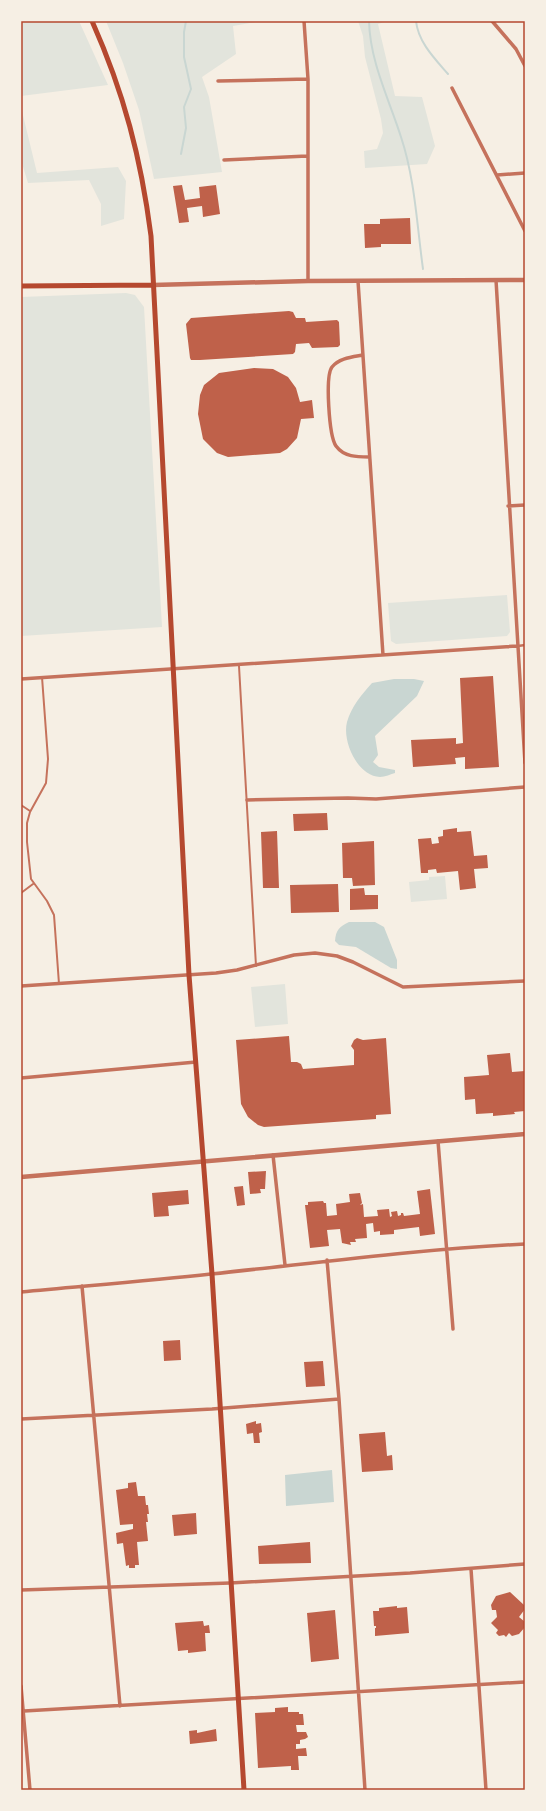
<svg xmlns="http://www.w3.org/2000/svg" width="546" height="1811" viewBox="0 0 546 1811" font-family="Signika,sans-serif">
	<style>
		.green { fill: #e2e4dc }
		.water { fill: #c9d6d2 }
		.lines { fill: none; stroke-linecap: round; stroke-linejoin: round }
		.stream { stroke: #c9d6d2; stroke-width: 2 }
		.building { fill: #bf614a }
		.service { stroke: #c5725c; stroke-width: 2 }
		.pedestrian { stroke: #c5725c; stroke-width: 2.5 }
		.minor { stroke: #c5725c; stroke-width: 3.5 }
		.tertiary { stroke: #c5725c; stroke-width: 4.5 }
		.secondary { stroke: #b5482f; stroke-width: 5 }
		.neatline { fill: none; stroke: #b5482f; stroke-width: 1.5 }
	</style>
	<rect width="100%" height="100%" fill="#f6efe4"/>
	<path class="green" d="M21,21h58l29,64 -87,11z
		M106,21h155l-28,5 3,28 -34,23 7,20 13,75 -68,7 -15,-69 -16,-47z
		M358,21h29l-9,3 17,72 27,1 13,49 -8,18 -62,4 -1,-17 13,-2 6,-16 -2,-14 -16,-62 -2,-21z
		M21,107l16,66 81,-6 8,14 -2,38 -23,7v-22l-12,-24 -61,3 -7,-23z
		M126,293l9,2 9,12 18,320 -141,9v-339z
		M507,595l3,37 -3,4 -111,8 -5,-3 -3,-38z
		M445,876l2,23 -36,3 -2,-20 20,-2v-3z
		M285,984l3,40 -33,3 -4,-40z"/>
	<path class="water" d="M394,679h20l10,2 -7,15 -42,40 3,19 -5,7 6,5 16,3v3c-4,1 -10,4 -15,4 -23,-1 -38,-36 -33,-55 4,-15 15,-28 25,-39z
		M349,922h26l9,5 13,33v9l-6,-1 -35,-21 -17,-2 -4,-4c1,-11 4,-14 14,-19z
		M332,1470l2,32 -48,4 -1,-31z"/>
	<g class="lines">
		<path class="stream" d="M369,21c1,41 20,78 32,116 14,42 16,89 22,132
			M416,21c2,21 19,38 32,53
			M181,154l5,-26 -2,-21 7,-18 -7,-32v-25l2,-11"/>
	</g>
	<path class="building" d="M182,185l3,15 15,-2 -1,-11 17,-2 4,29 -17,3 -1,-11 -15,2 2,14 -10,1 -6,-37z
		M410,218l1,26h-30v3l-16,1 -1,-24h16v-5z
		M289,311l4,1 3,6h9l1,4 31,-2 2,2 1,23 -2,2 -26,1 -3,-5 -13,1 -1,8 -2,2 -93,6h-9l-1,-2 -4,-34 5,-6z
		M254,368l19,1 15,8 8,11 4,14 12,-2 2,18 -13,1 -4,19 -10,11 -7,4 -52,4 -11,-4 -14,-14 -5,-25 2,-19 4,-10 15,-12z
		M493,676l6,91 -34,2v-12l-10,1 1,6 -43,3 -2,-27 45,-2v6l7,-1 -3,-65z
		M327,813l1,17 -34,1 -1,-17z
		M457,828v4l14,-1 3,25 13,-1 1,13 -14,1 2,19 -16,2 -2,-19 -21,2 -1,-4 -8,1v3h-7l-3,-34 13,-1 1,6 7,-1 -1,-6 5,-1v-6z
		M277,831l2,57h-16l-2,-56z
		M374,841l1,44 -22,1 -1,-8h-9l-1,-35z
		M338,884l1,28 -48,1 -1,-28z
		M364,888l1,7h13v14l-28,1v-21z
		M289,1036l2,26h6l4,2 2,5 51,-4v-15l-3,-4 3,-6 3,-2 6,2 23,-2 5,76 -15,1v4l-112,8 -6,-2 -10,-8 -7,-13 -5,-64z
		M510,1053l2,19 13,-1v40l-11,1 1,2 -22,2v-3l-17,1 -1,-15 -10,1 -1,-23 25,-2 -2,-20z
		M266,1171l-1,18h-5l1,4 -11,1 -2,-22z
		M243,1186l2,19 -8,1 -3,-19z
		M430,1189l5,45 -15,2 -1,-9 -25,3v4l-14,1v-4l-6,1 -1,-9 -7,1 1,14 -12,1 1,3h-6l1,3 -9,-2 -2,-14 -13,1 2,16 -19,2 -5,-43h3v-3l15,-1 1,2h2l1,13 10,-1 -1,-11 14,-2 -1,-8 11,-1 2,10 -2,2 3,-1 1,13 14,-1 -1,-6 12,-1 1,8 2,-1 -1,-4 6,-1 1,5 3,-1v-2h2l1,3 16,-2 -3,-23z
		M188,1190l1,14 -21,2 1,10 -15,1 -2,-24z
		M180,1340l1,20 -17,1 -1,-20z
		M323,1361l2,25 -19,1 -2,-25z
		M256,1421v3l5,-1 1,9 -3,1 1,10h-6l-1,-10 -6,1 -1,-10z
		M385,1432l2,24 5,-1 1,15 -31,2 -3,-38z
		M136,1482l2,14h7l1,9h2l1,9h-2l1,8h-2l2,19 -11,1 2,23h-4v3h-6v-3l-3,1 -3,-23 -6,1 -1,-11 17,-4v-5l-13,1 -4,-35 12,-2v-5z
		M196,1513l1,21 -23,2 -2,-21z
		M310,1542l1,21 -52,1 -1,-18z
		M510,1592l14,13 1,4 -6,8 6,5v5l-6,7 -7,2 -3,-3 -3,4 -2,-2 -5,1 -3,-3 2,-3 -7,-7 6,-6 -1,-7h-4l-1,-5 5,-9z
		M397,1606v2l10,-1 2,26 -34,3v-8h1v-2h-2l-1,-15h6v-3z
		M335,1610l4,49 -28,3 -4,-49z
		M203,1621l1,5 5,-1 1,8h-5l1,18 -18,2v-3l-10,1 -3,-28z
		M288,1707v5h11v2h4l1,11h-8l1,7h9l2,5 -3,2 -5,1v4h-4v5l10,-1 1,8h-9l1,14h-8v-4l-33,2 -3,-55 20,-1v-4z
		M216,1729l1,12 -27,3 -1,-13 8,-1v3z"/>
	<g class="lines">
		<path class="service" d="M239,666l17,300
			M42,677l6,82 -2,24 -16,29 -3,11v19l4,37 16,22 7,14 5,69
			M21,805l9,6
			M21,893l12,-9"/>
		<path class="pedestrian" d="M518,646l7,-1"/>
		<path class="minor" d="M304,21l4,58v202
			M492,21l24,28 9,17
			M218,81l90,-2
			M452,88l73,143
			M224,160l83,-4
			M497,175l28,-2
			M496,280l29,483
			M358,281l25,374
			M363,355c-11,2 -24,3 -31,12 -7,9 -3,69 4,79 8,11 21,11 33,11
			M508,506l17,-1
			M21,679l496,-33
			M247,800l101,-2 28,1 149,-12
			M21,986l195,-13 21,-3 57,-15 21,-2 22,3 16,6 50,25 122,-6
			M21,1078l175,-16
			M438,1141l15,188
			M273,1155l12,110
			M327,1260l12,139 26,391
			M82,1286l38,420
			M21,1292c63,-6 127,-11 190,-18 105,-11 209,-25 314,-30
			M21,1419l191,-10 127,-10
			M471,1569l15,221
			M21,1590l209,-7 180,-10 115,-9
			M21,1686l9,104
			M24,1711l501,-29"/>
		<path class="tertiary" d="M153,285l155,-4 217,-1
			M21,1177l504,-43"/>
		<path class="secondary" d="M92,21c32,72 49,137 59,215l38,739 23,299 32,516
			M21,286l132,-1"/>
	</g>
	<rect width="546" height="1811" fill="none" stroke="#f6efe4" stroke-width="44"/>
	<rect x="22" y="22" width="502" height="1767" class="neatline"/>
</svg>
